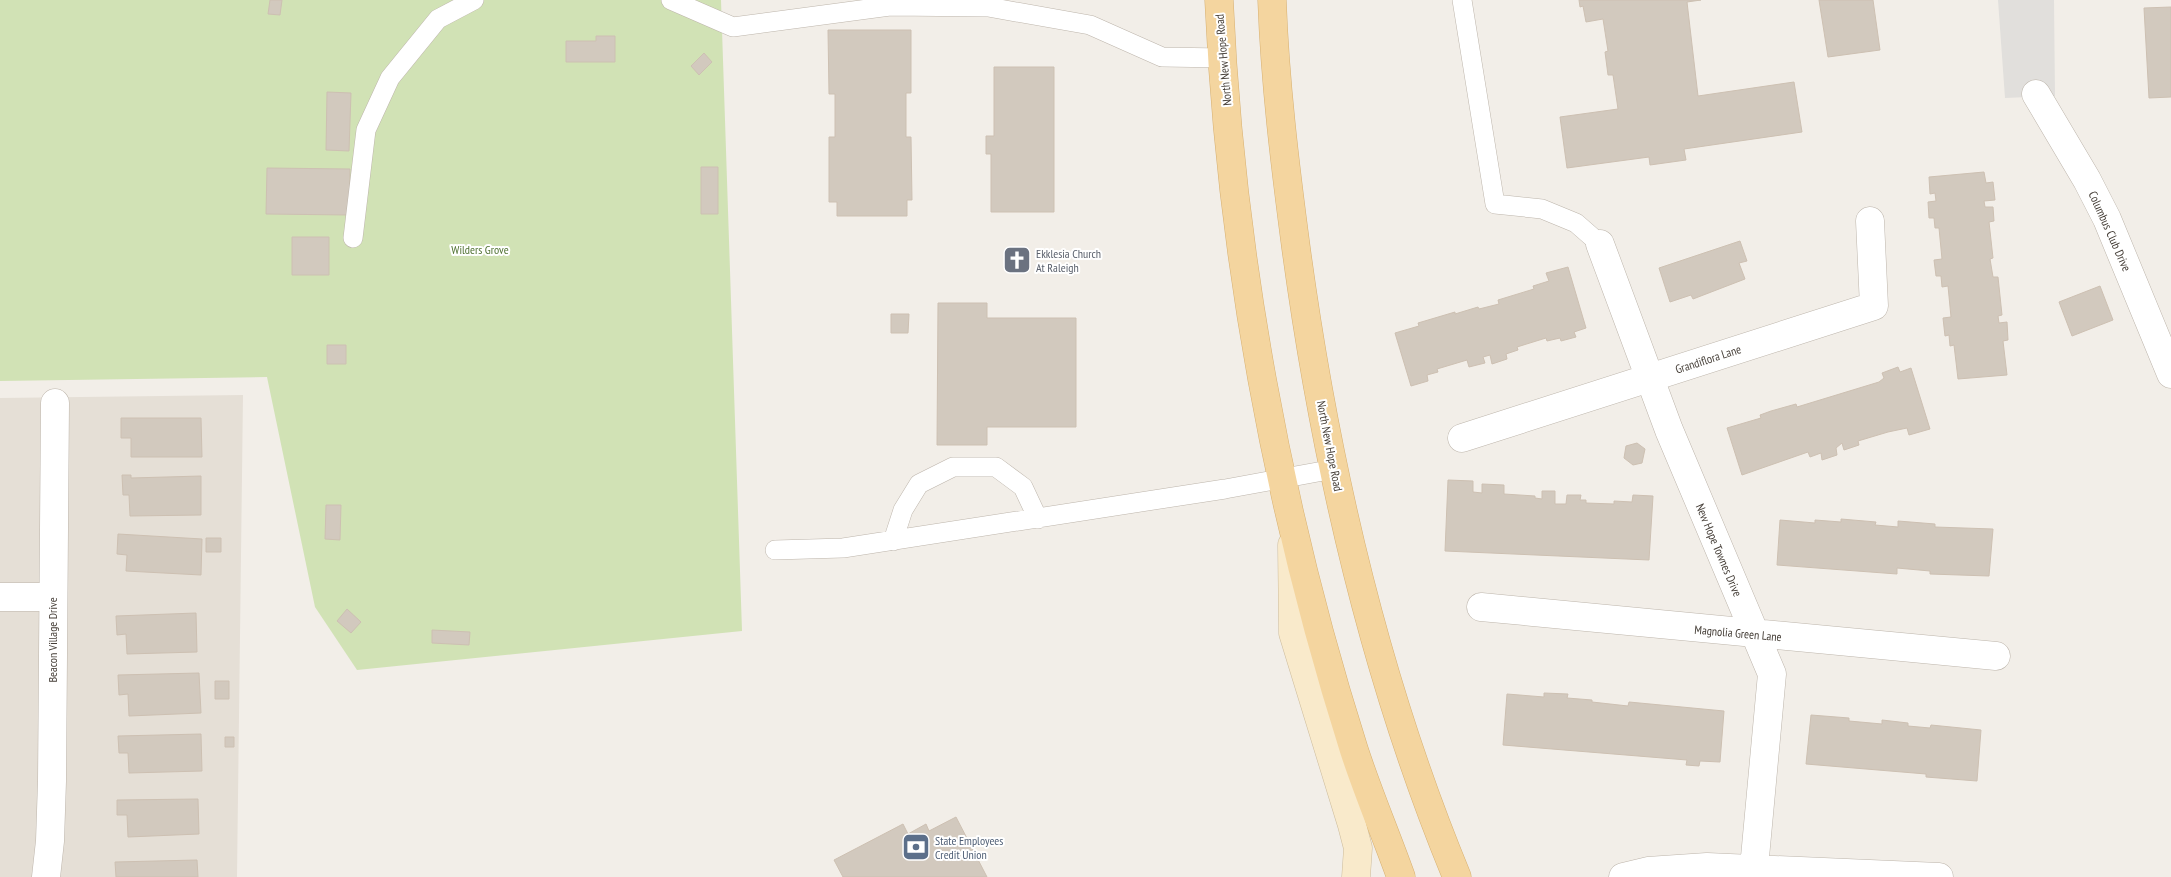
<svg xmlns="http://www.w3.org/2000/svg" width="2171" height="877" viewBox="0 0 2171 877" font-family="'PT Sans Narrow',sans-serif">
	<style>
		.residential { fill: #e5dfd6 }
		.green { fill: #d1e2b5 }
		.parking { fill: #e1dfdc }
		.building { fill: #d2c9be; stroke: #cdc0b2 }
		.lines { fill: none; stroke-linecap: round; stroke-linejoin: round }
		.lane-casing { stroke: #bdb5ab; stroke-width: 20 }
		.street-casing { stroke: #bdb5ab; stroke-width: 29 }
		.secondary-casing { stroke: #cdbc9c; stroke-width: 29 }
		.primary-casing { stroke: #d7b071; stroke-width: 29 }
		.lane { stroke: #fff; stroke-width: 19 }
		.street { stroke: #fff; stroke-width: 28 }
		.secondary { stroke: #f9eacb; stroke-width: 28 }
		.primary { stroke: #f4d59f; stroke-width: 28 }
		.labels { text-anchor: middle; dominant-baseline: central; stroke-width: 4; stroke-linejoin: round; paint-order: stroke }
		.street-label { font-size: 12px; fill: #453e37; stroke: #fff }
		.park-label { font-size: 12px; fill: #4e7030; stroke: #fff }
		.worship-label { font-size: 12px; fill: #5b616d; stroke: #fff; text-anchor: start }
		.service-label { font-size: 12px; fill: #4e5e75; stroke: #fff; text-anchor: start }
	</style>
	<rect width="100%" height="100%" fill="#f2eee8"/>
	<path class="residential" d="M243,395l-6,482h-237v-479z"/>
	<path class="green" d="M0,0h721l21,631 -385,39 -42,-63 -48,-230 -267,4z"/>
	<path class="parking" d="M1998,0h56l1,96 -50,2z"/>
	<path class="building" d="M270,0h12l-2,15 -12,-1z
		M1579,0h122l-14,2 11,94 96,-14 8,50 -118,17 2,11 -36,5 -1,-8 -82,11 -7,-51 58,-8 -5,-34h-5l-3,-23 3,-1 -5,-32 -17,3 -3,-16 -3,1z
		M1819,0h54l7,50 -52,7z
		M2171,7v90l-22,1 -5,-90z
		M828,30h83v63h-5v44h5l1,63h-5v16h-70v-14h-8v-65h6v-43h-6z
		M596,36h19v26h-49v-21h30z
		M704,53l8,9 -13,13 -8,-9z
		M994,67h60v145h-63v-58h-5v-18h8z
		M327,92l24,1 -2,58 -23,-1z
		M701,167h17v47h-17z
		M267,168l83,1 -1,46 -83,-1z
		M1984,172l2,11 7,-1 2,18 -11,1 1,6h8l1,14 -5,1 4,36 -3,1 3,18h5l4,38 -4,1 1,7 8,-1 1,18 -5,1 4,34 -49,4 -4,-34 -4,1 -1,-11 -4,1 -2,-18 8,-1 -3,-31 -6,1 -1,-11h-5l-2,-16 8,-1 -3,-31h-4l-1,-10h-5l-1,-16 8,-1 -1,-8 -5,1 -1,-17z
		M292,237h37v38h-37z
		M1740,241l7,20 -8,2 6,16 -52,20 -2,-4 -21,7 -11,-34z
		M1568,267l18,61 -12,4 2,5 -15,4 -1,-3 -13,3 -1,-3 -29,9 1,3 -12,4 1,5 -15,5 -2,-9 -7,2 2,6 -16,4 -2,-7 -30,9 1,3 -11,3 1,6 -17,5 -16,-53 24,-7 -1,-3 37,-11v2l23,-7 1,2 20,-5 -1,-4 36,-11 -1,-3 16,-5 -3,-8z
		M2100,286l13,34 -41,16 -13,-34z
		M938,303h49v15h89v109h-89v18h-50z
		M891,314h18l-1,19h-17z
		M327,345h19v19h-19z
		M1898,367l2,5 11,-4 19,61 -21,6 -2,-7 -19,4 -30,9 1,4 -15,5 -2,-7 -6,5 1,7 -15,5 -1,-7 -11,4 -2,-5 -66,23 -15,-47 34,-10 -1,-3 11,-4 25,-7 1,3 82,-25 5,-4 -2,-5z
		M121,418h80l1,39h-71v-19h-10z
		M1637,443l8,6 -3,14 -9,2 -9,-7 2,-12z
		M122,475h9v3l70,-2v39l-71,1 -1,-21h-6z
		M1448,480l25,1v11l9,1v-9l22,1v9l31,2v2l7,1v-8h13v13h11l1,-9h14l-1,5h6v3l28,1v-3l18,1 1,-7 20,1 -4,64 -204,-9z
		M326,505h15l-1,35 -15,-1z
		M1841,519l35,3 -1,3 23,2v-6l37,3v3l58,2 -4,47 -59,-2v-3l-33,-3v6l-120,-9 3,-45 35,3v-3l26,2z
		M118,534l84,5 -1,36 -75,-4 1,-16 -10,-1z
		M206,538h15v14h-15z
		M347,609l14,13 -10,11 -14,-12z
		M196,613l1,39 -70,2 -1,-20 -9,1 -1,-19z
		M432,630l38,2 -1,13 -37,-2z
		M199,673l2,40 -72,3 -1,-22 -9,1 -1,-20z
		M215,681h14v18h-14z
		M1544,693l24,1 -1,4 25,2v2l36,4 1,-4 95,9 -4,51 -20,-1 -1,5 -13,-1 1,-5 -184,-15 4,-51 37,3z
		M1811,715l38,3v3l33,3v-4l26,3v3l22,2 1,-3 50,5 -4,51 -51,-4v-3l-120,-10z
		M201,734l1,37 -73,2 -1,-20h-9l-1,-17z
		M225,737h9v10h-9z
		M198,799l1,35 -71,3 -1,-22h-10v-15z
		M956,817l31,60h-144l-9,-17 69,-36 5,10 18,-10 3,7z
		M197,860l1,17h-82l-1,-15z"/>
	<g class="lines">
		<g class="lane-casing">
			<path id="lane" d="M671,0l62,27 157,-21 98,1 102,18 72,32 61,1
				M1462,0l33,204 47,5 34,14 24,21
				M353,238l13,-108 24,-52 48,-59 36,-19
				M893,541l10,-31 16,-26 34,-17h43l27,20 15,32
				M775,550l68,-2 382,-59 109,-20"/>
		</g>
		<g class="street-casing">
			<path id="street" d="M2036,94l51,86 20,39 64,155
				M1600,244l69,186 103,244 -18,194
				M1462,438l412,-132 -4,-85
				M0,597h52
				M1481,607l515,49
				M46,877l4,-36 2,-60 3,-378
				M1623,877l25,-6 59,-4 232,10"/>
		</g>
		<g class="secondary-casing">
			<path id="secondary" d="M1292,545l1,88 59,192 6,23 -2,29"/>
		</g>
		<g class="primary-casing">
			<path id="primary" d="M1219,0c11,251 59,511 135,750 14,43 32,85 47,127
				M1272,0c3,83 13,165 24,248 29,214 78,429 161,629"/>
		</g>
		<use href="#lane" class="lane"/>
		<use href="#street" class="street"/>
		<use href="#secondary" class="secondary"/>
		<use href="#primary" class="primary"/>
	</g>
	<defs>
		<g id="church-square" transform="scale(1.4375)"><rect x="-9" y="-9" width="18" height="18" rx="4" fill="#6b7280" stroke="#fff"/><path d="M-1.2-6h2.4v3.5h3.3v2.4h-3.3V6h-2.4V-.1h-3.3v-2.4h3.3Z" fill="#fff"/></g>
		<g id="bank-square" transform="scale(1.4375)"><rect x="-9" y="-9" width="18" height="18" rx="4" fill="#5c6f8a" stroke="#fff"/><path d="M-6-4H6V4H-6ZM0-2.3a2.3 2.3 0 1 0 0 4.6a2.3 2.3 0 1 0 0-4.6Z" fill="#fff"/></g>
	</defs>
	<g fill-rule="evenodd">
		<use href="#church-square" x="1017" y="260"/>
		<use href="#bank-square" x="916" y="847"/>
	</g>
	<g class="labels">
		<g class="street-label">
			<text transform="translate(1223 60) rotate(-95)">North New Hope Road</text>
			<text transform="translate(2110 231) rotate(66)">Columbus Club Drive</text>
			<text transform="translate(1708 359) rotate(-18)">Grandiflora Lane</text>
			<text transform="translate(1330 446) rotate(79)">North New Hope Road</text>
			<text transform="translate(1719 550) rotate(67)">New Hope Townes Drive</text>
			<text transform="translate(1738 633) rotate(5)">Magnolia Green Lane</text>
			<text transform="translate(52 640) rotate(-90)">Beacon Village Drive</text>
		</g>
		<g class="park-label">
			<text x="480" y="249">Wilders Grove</text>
		</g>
		<g class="worship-label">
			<text x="1036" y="253">Ekklesia Church<tspan x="1036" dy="14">At Raleigh</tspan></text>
		</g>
		<g class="service-label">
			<text x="935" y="840">State Employees<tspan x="935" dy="14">Credit Union</tspan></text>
		</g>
	</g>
</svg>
